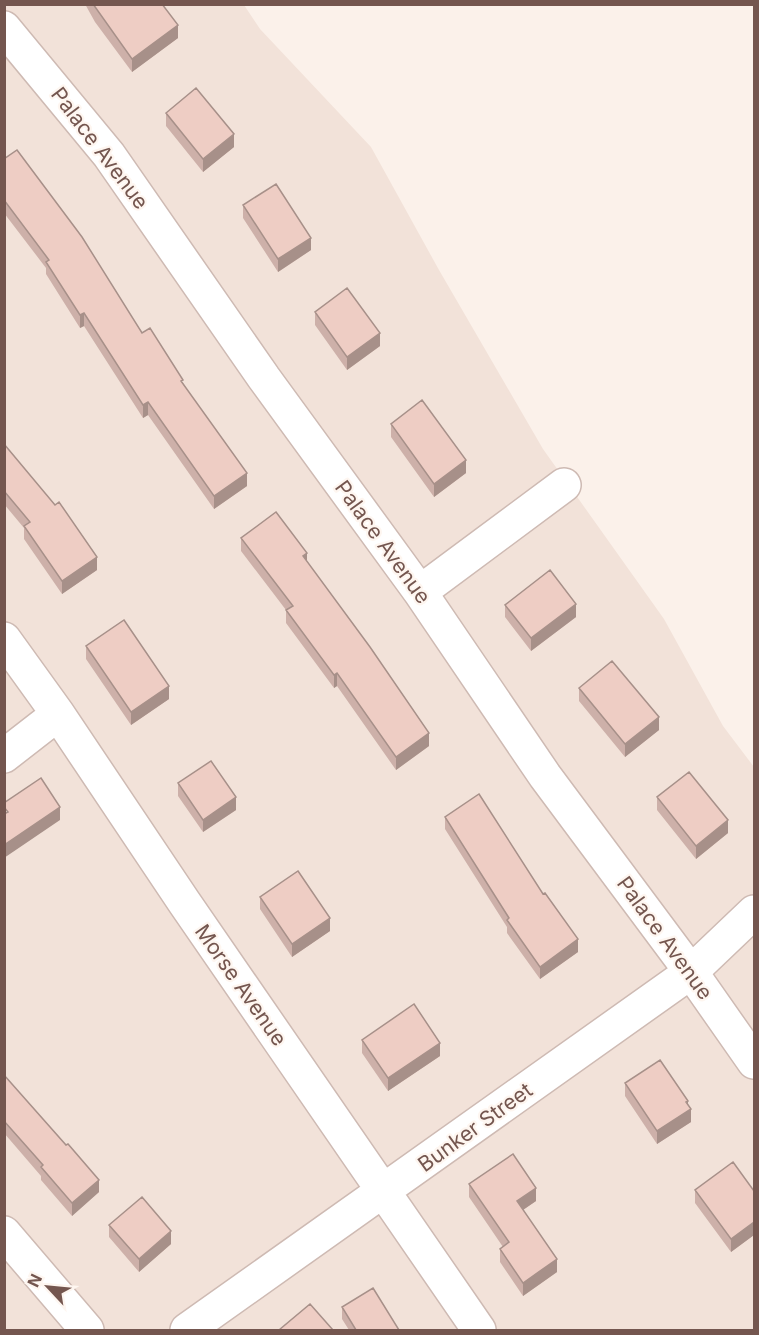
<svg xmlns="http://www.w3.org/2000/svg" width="759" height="1335" viewBox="0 0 759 1335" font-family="Inter,sans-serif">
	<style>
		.residential { fill: #f2e2d9 }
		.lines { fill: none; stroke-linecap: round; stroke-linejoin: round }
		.minor-casing { stroke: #cebab3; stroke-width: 36 }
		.minor { stroke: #fff; stroke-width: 33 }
		.wall { fill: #cdb0a9 }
		.shaded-wall { fill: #a79089 }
		.building { fill: #eecdc4; stroke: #a79089; stroke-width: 1.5 }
		.labels { text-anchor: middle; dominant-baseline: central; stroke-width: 4.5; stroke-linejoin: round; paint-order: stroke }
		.street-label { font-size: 21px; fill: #74564f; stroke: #fef6f0 }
	</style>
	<rect width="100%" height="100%" fill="#fbf1ea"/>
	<path class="residential" d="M5,5h239l16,24 111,118 68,123 104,179 121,170 59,107 31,41v563h-749z"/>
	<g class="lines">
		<g class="minor-casing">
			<path id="minor" d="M4,28l105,127 155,223 156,214 125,184 146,196 63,90
				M420,592l144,-107
				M4,639l54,75 126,188 295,428
				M4,756l54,-42
				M4,1233l83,97
				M187,1330l504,-358 63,-60"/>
		</g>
		<use href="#minor" class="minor"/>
	</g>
	<path class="wall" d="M85,4h77l16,34 -46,34 -37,-50z
		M166,113l68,34 -31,25 -37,-46z
		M4,159l179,224 64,103 -33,23 -66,-94 -5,3 -59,-92 -4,2 -34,-54v-6l-42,-55z
		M243,205l68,45 -33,22 -35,-54z
		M315,312l65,34 -33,24 -32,-45z
		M391,424l75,49 -32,24 -43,-60z
		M4,444l93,126 -35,24 -38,-55v-11l-20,-24z
		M241,538l66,24 122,184 -33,24 -59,-84 -3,2 -48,-65v-13l-45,-59z
		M505,605l71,12 -45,34 -26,-34z
		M86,646l83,53 -38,26 -45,-66z
		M579,688l80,42 -34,27 -46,-56z
		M178,783l58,27 -33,22 -25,-36z
		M657,797l71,36 -32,26 -39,-49z
		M445,817l98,77 35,58 -38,27 -33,-46v-6l-62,-98z
		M260,897l70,34 -38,26 -32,-48z
		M362,1040l78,16 -52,35 -26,-38z
		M4,1075l95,117 -27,24 -31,-36v-4l-37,-43z
		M625,1083l63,21 3,18 -34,22 -32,-48z
		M469,1184l67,17 -13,9 34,62 -34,24 -23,-34v-13l3,-2 -34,-50z
		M695,1190l59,1v44l-23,17 -36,-49z
		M109,1225l62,19 -32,28 -30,-35z
		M342,1307l57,23h-50l-7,-11z"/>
	<path class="shaded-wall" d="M178,25v13l-46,34v-13z
		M234,134v13l-31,25v-13z
		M311,238v12l-33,22v-13z
		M84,313v13l-4,2v-13z
		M380,333v13l-33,24v-13z
		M148,402v13l-5,3v-13z
		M466,460v13l-32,24v-13z
		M247,473v13l-33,23v-13z
		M307,553v13l-4,-10z
		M97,557v13l-35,24v-13z
		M576,604v13l-45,34v-13z
		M337,673v13l-3,2v-13z
		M169,686v13l-38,26v-13z
		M659,717v13l-34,27v-13z
		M429,733v13l-33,24v-13z
		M236,797v13l-33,22v-12z
		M60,807v13l-56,38v-13z
		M728,820v13l-32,26v-13z
		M330,918v13l-38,26v-13z
		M578,939v13l-38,27v-12z
		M440,1043v13l-52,35v-13z
		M688,1101v10l3,-2v13l-34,22v-13z
		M99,1180v12l-27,24v-13z
		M536,1188v13l-19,13v-13z
		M754,1222v13l-23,17v-13z
		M171,1231v13l-32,28v-13z
		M557,1259v13l-34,24v-13z"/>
	<path class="building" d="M93,4h69l16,21 -46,34z
		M196,88l38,46 -31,25 -37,-46z
		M17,150l65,87 60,96 8,-5 33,52 -2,1 66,92 -33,23 -66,-94 -5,3 -59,-92 -4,2 -34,-53 3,-2 -45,-60v-41z
		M276,184l35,54 -33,21 -35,-54z
		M347,288l33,45 -33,24 -32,-45z
		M422,400l44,60 -32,24 -43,-60z
		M4,444l51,61 4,-3 38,55 -35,24 -38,-55 6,-4 -26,-31z
		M276,512l31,41 -4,3 67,91 59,86 -33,24 -59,-84 -3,2 -48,-65 7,-4 -52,-68z
		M550,570l26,34 -45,34 -26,-33z
		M124,620l45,66 -38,26 -45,-66z
		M612,661l47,56 -34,27 -46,-56z
		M211,761l25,36 -33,23 -25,-37z
		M689,772l39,48 -32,26 -39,-49z
		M41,778l19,29 -56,38v-31l4,-2 -4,-5v-4z
		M479,794l64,100 2,-1 33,46 -38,28 -33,-47 2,-2 -64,-101z
		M298,871l32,47 -38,26 -32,-47z
		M414,1004l26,39 -52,35 -26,-38z
		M660,1060l28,41 -2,1 5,7 -34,22 -32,-48z
		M4,1075l62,70 2,-1 31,36 -27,23 -31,-36 2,-2 -39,-44z
		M513,1154l23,34 -19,13 40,58 -34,24 -23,-34 9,-7 -40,-58z
		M733,1162l21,29v31l-23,17 -36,-49z
		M142,1197l29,34 -32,28 -30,-34z
		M373,1288l26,42h-43l-14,-23z
		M310,1304l23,26h-54z"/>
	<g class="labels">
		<g class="street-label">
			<text transform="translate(100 148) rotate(53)">Palace Avenue</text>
			<text transform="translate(383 542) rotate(54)">Palace Avenue</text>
			<text transform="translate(665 938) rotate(54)">Palace Avenue</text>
			<text transform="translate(241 985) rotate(55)">Morse Avenue</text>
			<text transform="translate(475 1127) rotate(-36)">Bunker Street</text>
		</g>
	</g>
	<rect width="759" height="1335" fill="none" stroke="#74564f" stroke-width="12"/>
	<g transform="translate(48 1287) rotate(296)" stroke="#fef6f0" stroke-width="4.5" paint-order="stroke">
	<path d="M0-4.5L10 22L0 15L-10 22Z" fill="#74564f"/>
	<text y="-9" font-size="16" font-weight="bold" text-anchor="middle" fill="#74564f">N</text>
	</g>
</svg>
